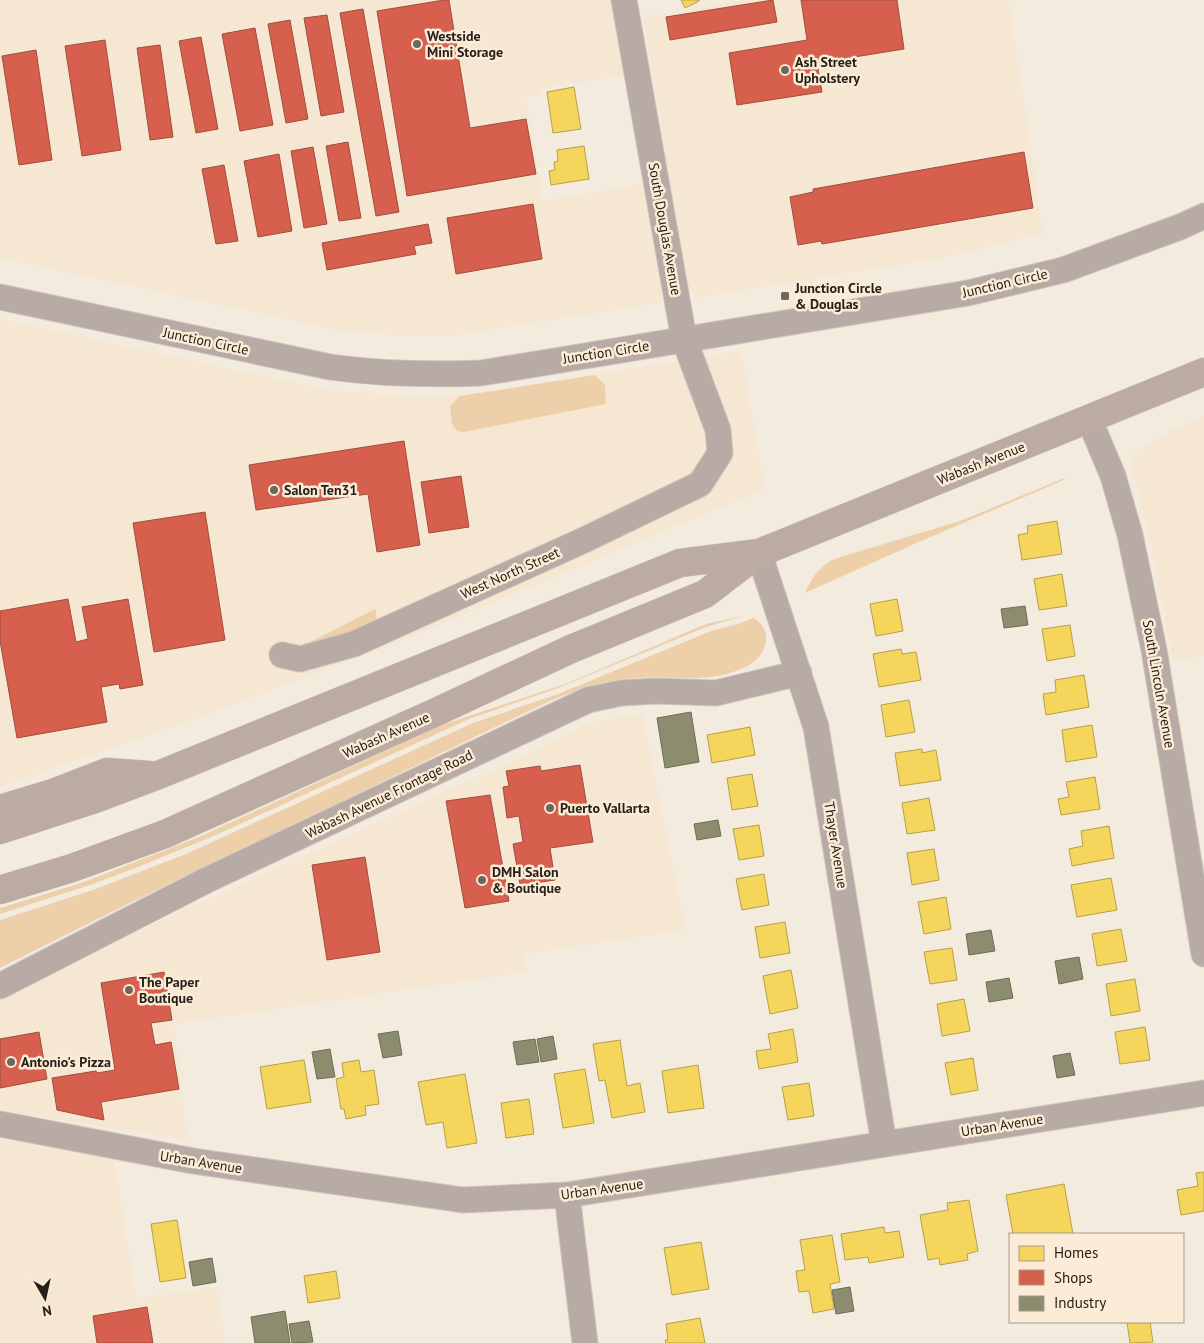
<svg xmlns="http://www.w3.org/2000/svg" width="1204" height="1343" viewBox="0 0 1204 1343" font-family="'PT Sans',sans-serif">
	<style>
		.built { fill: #f6e7d2 }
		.green { fill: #edd0a9 }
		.homes { fill: #f6d55c; stroke: #b89f48 }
		.shops { fill: #d6604d; stroke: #a14d3d }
		.industry { fill: #8c8c6e; stroke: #6d6c54 }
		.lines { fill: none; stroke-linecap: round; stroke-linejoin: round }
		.minor-casing { stroke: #cdc6bd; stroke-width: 27 }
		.major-casing { stroke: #cdc6bd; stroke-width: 29 }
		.minor { stroke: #b8aaa4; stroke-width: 25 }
		.major { stroke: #bbaba3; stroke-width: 28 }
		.poi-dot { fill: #6e675e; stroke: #fcecd7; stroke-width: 2 }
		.labels { text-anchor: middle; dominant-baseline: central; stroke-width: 5; stroke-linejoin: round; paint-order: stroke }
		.poi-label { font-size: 14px; font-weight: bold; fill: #262018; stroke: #fcecd7; text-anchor: start }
		.street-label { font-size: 14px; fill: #262018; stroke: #fcecd7 }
	</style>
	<rect width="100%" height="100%" fill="#f4ebdf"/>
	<path class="built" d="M0,0h612l13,75 -81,13 -5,7 -13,2 17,104 100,-17 19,111 -3,8 -204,32 -50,1 -68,-6 -337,-72z
		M745,0h264l34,233 -102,25 -246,40 -8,-15 -3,-14 -41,-252z
		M0,319l329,71 84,7h41l287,-46 24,138 -362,151 -208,79 -195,68z
		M1204,416v240l-31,5 -22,-116 -22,-88 44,-28z
		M642,714l44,216 -162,24 2,18 -352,52 13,116 -187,-30v-109l142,-72 349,-158 96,-48z
		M0,1140l114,17 22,141 80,-11 10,56h-226z"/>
	<path class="green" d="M595,375l10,10 1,19 -142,28 -7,-1 -5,-7 -2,-18 10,-10z
		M1065,478l-1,2 -143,61 -116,52c7,-16 14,-26 29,-34l126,-38z
		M375,609c3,8 2,12 -4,18l-57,16 -4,-1z
		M743,616l-37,11 -148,61 -89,31 -253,116 -78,32 -45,17 -93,30v-6l84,-26 115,-45 243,-112 126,-42 138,-59z
		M754,618c7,5 13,12 12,21 -1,33 -54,40 -79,39 -25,-1 -49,-2 -74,3 -38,6 -73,25 -107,41 -47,22 -95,46 -142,69 -122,57 -244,116 -364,177v-48l93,-30 93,-36 287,-131 85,-29 153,-63 27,-7z"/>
	<path class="homes" d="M681,0h18v1l-14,7z
		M574,87l7,42 -28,4 -6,-41z
		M584,146l5,33 -38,6 -2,-14 6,-1 -1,-8 4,-1 -1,-11z
		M1057,521l5,33 -40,6 -4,-25 10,-2 -1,-7z
		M1062,574l5,32 -28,4 -5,-31z
		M897,599l6,32 -27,5 -6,-32z
		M1070,625l5,31 -28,5 -5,-32z
		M901,649l1,5 14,-2 5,28 -42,7 -6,-33z
		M1084,675l5,32 -43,8 -3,-21 13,-2 -1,-12z
		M909,700l6,32 -29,5 -5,-32z
		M1092,725l5,32 -31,5 -4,-32z
		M750,727l5,28 -43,8 -5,-28z
		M922,749v4l14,-3 5,30 -41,6 -5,-33z
		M752,774l6,32 -26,4 -5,-32z
		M1095,777l5,32 -39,6 -3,-16 11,-2 -3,-15z
		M929,798l6,32 -28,4 -5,-31z
		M759,825l5,31 -25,4 -6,-31z
		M1109,826l5,32 -42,8 -3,-17 14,-3 -2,-15z
		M934,849l5,31 -27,5 -5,-32z
		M764,874l5,31 -27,5 -6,-31z
		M1111,878l6,32 -40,7 -6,-32z
		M946,897l5,32 -27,5 -6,-32z
		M785,922l5,31 -30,5 -5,-31z
		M1121,929l6,32 -30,5 -5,-32z
		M952,948l5,32 -27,4 -6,-32z
		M791,970l7,38 -28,6 -7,-38z
		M1135,979l5,32 -29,5 -5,-32z
		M964,999l6,32 -28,5 -5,-32z
		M1145,1027l5,33 -30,4 -5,-32z
		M793,1029l5,33 -39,7 -3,-18 15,-2 -3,-15z
		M620,1040l7,46 13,-3 5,29 -33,6 -7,-38 -6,1 -6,-37z
		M973,1058l5,32 -27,5 -6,-32z
		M304,1060l7,42 -44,7 -7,-42z
		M359,1060l2,12 13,-2 5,34 -14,2 1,9 -20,4 -2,-10h-3l-5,-30 8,-2 -2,-14z
		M698,1065l6,43 -36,5 -6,-42z
		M585,1069l9,54 -31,5 -9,-54z
		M465,1074l12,69 -30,5 -4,-26 -17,3 -8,-43z
		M809,1083l5,33 -26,4 -6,-33z
		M529,1099l5,35 -28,4 -5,-35z
		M1204,1172v39l-23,4 -4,-25 21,-4 -2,-13z
		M1064,1184l9,50h-60l-7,-39z
		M969,1200l9,51 -11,3 1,6 -28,5 -1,-7 -11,2 -8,-45 28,-5 -1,-7z
		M177,1220l9,58 -26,4 -9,-58z
		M884,1227l1,6 14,-2 5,26 -35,6 -1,-6 -23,3 -4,-26z
		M832,1235l8,47 -10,2 4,25 -21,4 -4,-22 -10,1 -3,-21 9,-1 -5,-30z
		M701,1242l8,47 -37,6 -8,-47z
		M336,1271l4,27 -32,5 -4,-27z
		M700,1318l5,25h-39l-1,-3h3l-2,-16z
		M1127,1322h23l3,20 -23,1z"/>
	<path class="shops" d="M444,0h5l21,128 56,-9 10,55 -129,22 -30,-185z
		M773,0l4,22 -107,18 -4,-23z
		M801,0h96l7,49 -87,14 5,29 -85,13 -8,-52 78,-13z
		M363,9l36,203 -23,4 -36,-203z
		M327,15l17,97 -23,4 -17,-98z
		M290,20l18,99 -22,4 -18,-99z
		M255,28l18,97 -33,6 -18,-97z
		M201,37l17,92 -22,4 -17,-92z
		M105,40l16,110 -39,6 -17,-110z
		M160,45l13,92 -23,3 -13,-92z
		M36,50l16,110 -33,5 -17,-109z
		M348,142l13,76 -22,3 -13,-75z
		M313,147l14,77 -23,4 -13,-77z
		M1024,152l9,56 -211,36 -1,-3 -23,4 -8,-48 23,-5v-3z
		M279,154l13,77 -34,6 -14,-76z
		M224,165l14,76 -22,3 -14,-75z
		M533,204l9,55 -86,15 -9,-56z
		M428,224l4,19 -18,3 2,8 -89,16 -5,-27z
		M404,441l16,104 -43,7 -9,-58 -112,16 -7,-45z
		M461,476l8,51 -40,6 -8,-51z
		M205,512l20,128 -71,12 -21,-129z
		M68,599l8,43 12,-3 -6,-32 46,-8 15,86 -23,4 -1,-5 -18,3 6,35 -90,16 -17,-97v-30z
		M580,765l13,77 -43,6 5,32 -35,5 -7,-41 10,-2 -4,-26 -12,2 -4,-31 6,-1 -3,-15 34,-5 1,5z
		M490,795l19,106 -44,7 -19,-107z
		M365,857l15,95 -53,8 -15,-95z
		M164,972l8,48 -21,3 4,22 16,-3 8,47 -78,13 3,18 -47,-10 -5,-32 44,-7 1,2 18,-3 -14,-87z
		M39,1032l8,47 -47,9v-49z
		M147,1307l6,36h-56l-4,-27z"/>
	<path class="industry" d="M1025,606l3,19 -24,3 -3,-19z
		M691,712l8,50 -34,6 -8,-50z
		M718,820l3,16 -24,4 -3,-16z
		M991,930l4,21 -26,4 -3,-21z
		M1079,957l4,22 -24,5 -4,-23z
		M1009,978l4,20 -24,4 -3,-20z
		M398,1031l4,24 -19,3 -5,-24z
		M553,1036l4,23 -16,3 -4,-23z
		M535,1039l4,23 -22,3 -4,-23z
		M330,1049l5,28 -18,2 -5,-27z
		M1070,1053l5,22 -18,3 -4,-22z
		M212,1258l4,24 -23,4 -4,-24z
		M850,1287l4,24 -18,3 -4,-24z
		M285,1311l5,32h-35l-4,-26z
		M309,1321l4,21 -21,1 -3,-19z"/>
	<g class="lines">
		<g class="minor-casing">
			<path id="minor" d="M0,297l330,70c50,7 100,8 151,6l487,-80 95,-23 117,-43 24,-11
				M1089,419l24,57 17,59 24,115 50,304
				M759,553l57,174 68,417
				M282,655l18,4 54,-15 228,-103 118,-57 20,-31 -2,-23 -34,-91 -60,-339
				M0,986l207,-106 381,-180 33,-7 35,-2 60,2 83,-20
				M0,1124l193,37 270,39 104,-5 637,-102
				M567,1195l18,148"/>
		</g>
		<g class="major-casing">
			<path id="major" d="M0,809l53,-16 54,-21 42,3
				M0,830l98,-32 58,-22 524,-213 79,-10 445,-181
				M0,890l72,-22 93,-34 269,-121 137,-64 134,-55 52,-40"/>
		</g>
		<use href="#minor" class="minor"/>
		<use href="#major" class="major"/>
	</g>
	<g class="poi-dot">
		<circle cx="417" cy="44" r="5"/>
		<circle cx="785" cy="70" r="5"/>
		<rect x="780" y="291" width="10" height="10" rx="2.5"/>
		<circle cx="274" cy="490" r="5"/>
		<circle cx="550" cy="808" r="5"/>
		<circle cx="482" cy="880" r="5"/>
		<circle cx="129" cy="990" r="5"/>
		<circle cx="11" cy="1062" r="5"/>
	</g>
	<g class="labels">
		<g class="poi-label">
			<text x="427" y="36">Westside<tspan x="427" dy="16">Mini Storage</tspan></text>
			<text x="795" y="62">Ash Street<tspan x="795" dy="16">Upholstery</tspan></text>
			<text x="795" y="288">Junction Circle<tspan x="795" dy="16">&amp; Douglas</tspan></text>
			<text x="284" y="490">Salon Ten31</text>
			<text x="560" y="808">Puerto Vallarta</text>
			<text x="492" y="872">DMH Salon<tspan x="492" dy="16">&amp; Boutique</tspan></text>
			<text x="139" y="982">The Paper<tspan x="139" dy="16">Boutique</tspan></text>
			<text x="21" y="1062">Antonio's Pizza</text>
		</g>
		<g class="street-label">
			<text transform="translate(665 229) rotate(80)">South Douglas Avenue</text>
			<text transform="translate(1005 283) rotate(-13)">Junction Circle</text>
			<text transform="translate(206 341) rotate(12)">Junction Circle</text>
			<text transform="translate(606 352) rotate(-9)">Junction Circle</text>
			<text transform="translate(981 463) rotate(-22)">Wabash Avenue</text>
			<text transform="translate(510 573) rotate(-24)">West North Street</text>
			<text transform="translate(1159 684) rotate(80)">South Lincoln Avenue</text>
			<text transform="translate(386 735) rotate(-24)">Wabash Avenue</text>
			<text transform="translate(389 794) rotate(-26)">Wabash Avenue Frontage Road</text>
			<text transform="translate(836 845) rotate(81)">Thayer Avenue</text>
			<text transform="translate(1002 1125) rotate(-9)">Urban Avenue</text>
			<text transform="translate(201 1162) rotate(9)">Urban Avenue</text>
			<text transform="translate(602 1189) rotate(-8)">Urban Avenue</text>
		</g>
	</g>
	<rect x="1009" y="1233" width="175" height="90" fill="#fcecd7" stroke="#a69a8b"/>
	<rect x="1019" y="1246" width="25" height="15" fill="#f6d55c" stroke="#a69a8b"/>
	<text x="1054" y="1258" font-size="15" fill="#262018">Homes</text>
	<rect x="1019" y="1270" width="25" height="15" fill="#d6604d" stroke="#a69a8b"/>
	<text x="1054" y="1283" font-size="15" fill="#262018">Shops</text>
	<rect x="1019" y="1296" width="25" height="15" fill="#8c8c6e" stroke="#a69a8b"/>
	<text x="1054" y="1308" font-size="15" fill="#262018">Industry</text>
	<g transform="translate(45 1298) rotate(171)" stroke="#fcecd7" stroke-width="4" paint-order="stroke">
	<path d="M0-4L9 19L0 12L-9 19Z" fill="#262018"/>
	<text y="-8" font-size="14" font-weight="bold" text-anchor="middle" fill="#262018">N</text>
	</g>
</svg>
